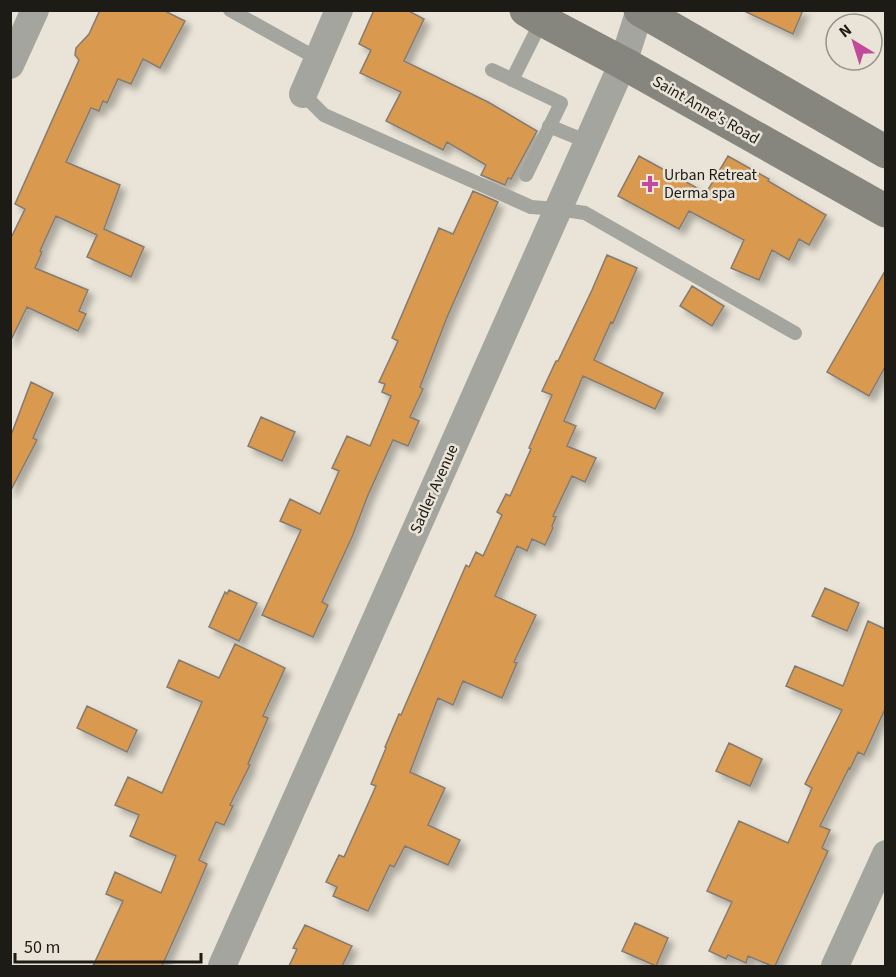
<svg xmlns="http://www.w3.org/2000/svg" width="896" height="977" viewBox="0 0 896 977" font-family="'Source Sans 3',sans-serif">
	<style>
		.building { fill: #d99950; stroke: #857b71; stroke-width: 1.5; filter: url(#shadow) }
		.lines { fill: none; stroke-linecap: round; stroke-linejoin: round }
		.service { stroke: #a5a59f; stroke-width: 14 }
		.minor { stroke: #a5a59f; stroke-width: 28 }
		.secondary { stroke: #86867e; stroke-width: 33 }
		.poi-dot { fill: #c3499b; stroke: #e9e4d7; stroke-width: 2 }
		.labels { text-anchor: middle; dominant-baseline: central; stroke-width: 5; stroke-linejoin: round; paint-order: stroke }
		.street-label { font-size: 16px; fill: #1d1b16; stroke: #e9e4d7 }
		.poi-label { font-size: 16px; fill: #1d1b16; stroke: #e9e4d7; text-anchor: start }
	</style>
	<defs>
		<filter id="shadow"><feDropShadow dx="5.5" dy="5.5" stdDeviation="3" flood-color="#0004"/></filter>
	</defs>
	<rect width="100%" height="100%" fill="#e9e4d7"/>
	<path class="building" d="M100,10h63l22,11 -25,47 -17,-9 -12,25 -13,-5 -11,24 -4,-2 -4,10 -8,-3 -25,54 54,23 -16,44 40,18 -13,30 -44,-20 10,-22 -41,-19 -16,35 2,1 -7,16 53,22 -9,21 7,3 -8,17 -51,-24 -17,35v-102l15,-31 -10,-5 64,-144 -4,-5 1,-7 13,-14z
		M374,10h33l17,9 -20,42 84,41 49,29 -26,48 -3,-1 -3,7 -24,-10 5,-10 -39,-23 -4,8 -57,-29 15,-29 -41,-19 11,-23 -12,-6z
		M742,10h61l-10,24z
		M639,156l67,37 22,-37 41,23 -1,2 58,34 -17,30 -10,-6 -10,21 -17,-10 -13,30 -28,-12 13,-28 -55,-29 -10,18 -61,-33z
		M473,191l25,11 -50,113 -28,72 3,2 -13,28 9,4 -11,25 -15,-6 -25,55 -16,42 -30,65 6,3 -15,32 -51,-22 39,-85 -21,-9 10,-22 30,15 19,-43 -7,-3 15,-32 23,10 21,-50 -9,-4 3,-8 -6,-2 19,-41 -6,-3 47,-110 14,6z
		M607,255l30,13 -24,55 -2,-1 -17,38 69,33 -8,16 -72,-33 -19,45 12,5 -9,20 29,12 -11,24 -13,-6 -19,40 3,1 -4,9 1,2 -8,17 -13,-6 -5,12 -10,-5 -22,50 41,19 -22,47 3,1 -15,35 -39,-17 -10,24 -15,-7 -28,74 35,16 -17,37 32,15 -12,25 -43,-19 -11,21 -4,-2 -22,46 -35,-15 4,-9 -11,-5 13,-27 5,2 32,-71 -5,-2 15,-36 -1,-1 14,-33 2,1 65,-150 3,2 7,-15 7,4 19,-41 -5,-3 9,-18 4,2 21,-47 -2,-1 23,-53 -10,-4 14,-30h2l34,-71z
		M885,271v96l-16,29 -42,-24z
		M692,286l32,20 -12,20 -32,-20z
		M31,382l22,11 -20,45 4,2 -27,52v-54z
		M261,417l34,15 -13,29 -34,-15z
		M825,588l34,15 -12,28 -35,-15z
		M229,590l28,13 -18,38 -30,-14 16,-35 2,2z
		M868,621l17,8v80l-21,46 -6,-3 -8,17 -1,-1 -29,58 10,4 -8,18 6,3 -53,115h-3l-24,-10 -2,7 -18,-8 -2,4 -17,-8 23,-49 -25,-11 32,-70 49,22 24,-55 -7,-4 37,-74 -56,-24 9,-20 48,20z
		M235,644l50,24 -22,48 5,2 -20,46 2,1 -20,40 3,1 -9,19 -8,-3 -17,38 8,4 -14,33 -31,69h-69l30,-65 -17,-7 9,-22 46,21 15,-37 -46,-20 9,-21 -24,-10 13,-28 34,16 40,-91 -35,-15 12,-27 40,18z
		M87,706l50,24 -10,22 -50,-24z
		M729,743l33,16 -12,27 -34,-15z
		M635,923l33,15 -12,28 -34,-15z
		M305,925l47,21 -10,20h-53l8,-17 -4,-1z"/>
	<g class="lines">
		<path class="service" d="M230,10l88,49
			M492,70l69,33 -35,72
			M512,80l30,-60
			M303,94l21,21 207,92 27,2 27,4 210,120
			M549,126l39,16"/>
		<path class="minor" d="M10,65l25,-55
			M303,94l36,-84
			M222,966l366,-824 35,-79 17,-53
			M835,966l51,-112"/>
		<path class="secondary" d="M526,10l16,10 81,43 263,148
			M640,10l246,142"/>
	</g>
	<path class="poi-dot" d="M647 175h6v6h6v6h-6v6h-6v-6h-6v-6h6z"/>
	<g class="labels">
		<g class="street-label">
			<text transform="translate(706 110) rotate(30)">Saint Anne's Road</text>
			<text transform="translate(434 489) rotate(-66)">Sadler Avenue</text>
		</g>
		<g class="poi-label">
			<text x="664" y="175">Urban Retreat<tspan x="664" dy="18">Derma spa</tspan></text>
		</g>
	</g>
	<rect width="896" height="977" fill="none" stroke="#1d1b16" stroke-width="24"/>
	<g transform="translate(854 42) rotate(322)"><circle r="28" fill="#e9e4d7" stroke="#97948a" stroke-width="1.5"/>
	<path d="M0-4.5L10 22L0 15L-10 22Z" fill="#c3499b"/>
	<text y="-9" font-size="16" font-weight="bold" text-anchor="middle" fill="#1d1b16">N</text>
	</g>
	<path d="M15 953v9h186v-9" fill="none" stroke="#1d1b16" stroke-width="3"/>
	<text x="24" y="953" font-size="18" fill="#1d1b16" stroke="#e9e4d7" stroke-width="4.5" paint-order="stroke">50 m</text>
</svg>
